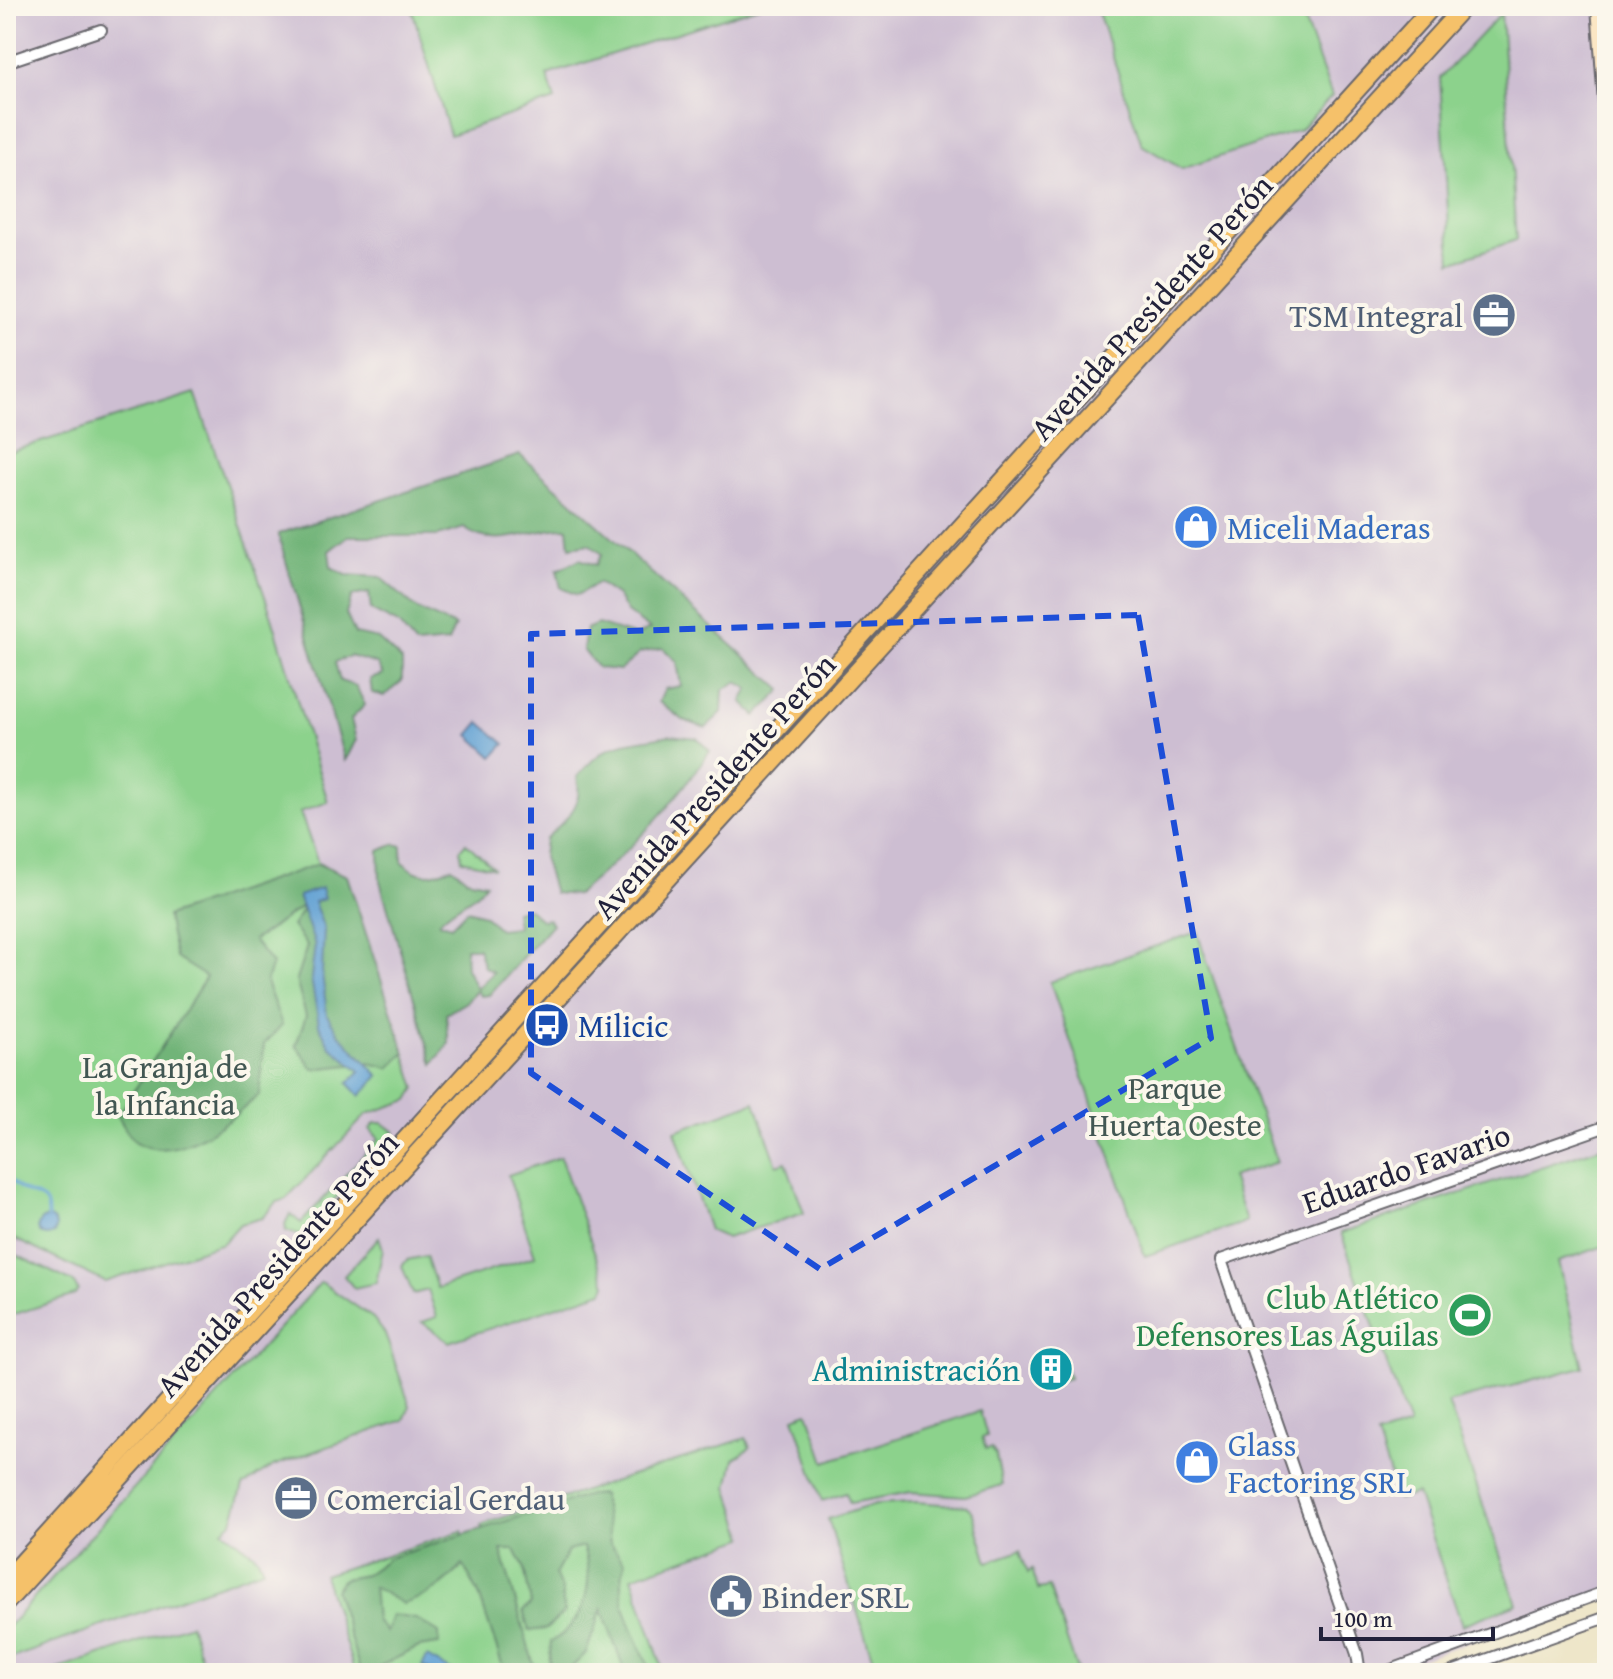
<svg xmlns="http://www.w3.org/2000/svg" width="1613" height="1679" viewBox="0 0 1613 1679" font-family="'Gentium Book Plus',serif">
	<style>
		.industrial { fill: #cdbed2 }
		.green { fill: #8cd28c; stroke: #577a64; stroke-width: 2 }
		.forest { fill: #71b478; stroke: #4a6b5a; stroke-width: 2; fill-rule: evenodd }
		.water { fill: #60a0d3; stroke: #416187; stroke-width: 2 }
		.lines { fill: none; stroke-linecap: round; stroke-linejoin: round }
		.stream { stroke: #60a0d3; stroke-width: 3 }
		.minor-casing { stroke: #69676d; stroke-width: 14 }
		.secondary-casing { stroke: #69676d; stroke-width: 18 }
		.primary-casing { stroke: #69676d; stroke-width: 20 }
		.minor { stroke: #fff; stroke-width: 10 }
		.secondary { stroke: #fbe6c4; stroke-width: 14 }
		.primary { stroke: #f5c16b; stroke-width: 16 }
		.marked { fill: none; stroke: #1d4ed8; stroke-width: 6; stroke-dasharray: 16 10; stroke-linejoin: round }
		.labels { text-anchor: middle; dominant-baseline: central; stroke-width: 8; stroke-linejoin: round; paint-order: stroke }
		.street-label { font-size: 32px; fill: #22223b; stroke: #fbf7ec }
		.service-label { font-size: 32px; fill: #4e5e75; stroke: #fbf7ec; text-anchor: start }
		.shop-label { font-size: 32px; fill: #366cbe; stroke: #fbf7ec; text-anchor: start }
		.transit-label { font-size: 32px; fill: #164399; stroke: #fbf7ec; text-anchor: start }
		.park-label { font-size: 32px; fill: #425753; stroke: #fbf7ec }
		.leisure-label { font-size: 32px; fill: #27864d; stroke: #fbf7ec; text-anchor: end }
		.culture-label { font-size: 32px; fill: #0d838f; stroke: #fbf7ec; text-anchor: end }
	</style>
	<rect width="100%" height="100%" fill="#fbf7ec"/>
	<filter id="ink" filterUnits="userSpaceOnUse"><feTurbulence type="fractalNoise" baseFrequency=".0125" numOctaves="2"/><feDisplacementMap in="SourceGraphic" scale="16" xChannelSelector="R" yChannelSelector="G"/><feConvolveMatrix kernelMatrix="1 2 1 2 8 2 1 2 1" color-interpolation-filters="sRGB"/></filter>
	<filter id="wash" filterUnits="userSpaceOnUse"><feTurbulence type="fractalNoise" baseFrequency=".006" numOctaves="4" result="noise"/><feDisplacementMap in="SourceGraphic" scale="32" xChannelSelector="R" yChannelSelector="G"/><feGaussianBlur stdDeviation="1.8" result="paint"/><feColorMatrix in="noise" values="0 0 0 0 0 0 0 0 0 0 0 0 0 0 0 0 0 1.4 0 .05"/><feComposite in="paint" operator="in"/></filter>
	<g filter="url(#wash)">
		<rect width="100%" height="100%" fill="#eee6c9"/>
		<path class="industrial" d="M6,6h1593l8,111v1474l-224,82h-1377z"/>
		<path class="green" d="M411,6h350l-214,69 8,25 -105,35z
			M1096,6h203l33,90 -32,34 -118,39 -40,-24z
			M1501,13l15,227 -65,22 -11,-184z
			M195,393l77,224 56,185 -28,10 18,51 29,13 69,212 -7,12 -42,14 -81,85 -9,3 -15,16 -22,6 -17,19 -118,39 -99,-47v-782z
			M466,843l28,25 -32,-8 -2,-10z
			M1197,932l80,230 -46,15 15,45 -101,34 -95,-274z
			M755,1102l22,63 9,-3 18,51 -78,25 -17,-8 -34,-99z
			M375,1123h8l12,9 -93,104 -16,-5 -1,-7 5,-10 11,9 78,-84 -9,-10z
			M1607,1145v100l-49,17 25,105 -135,36 69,201 -55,21 -45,-131 -19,5 -21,-63 32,-10 -68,-193z
			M560,1157l46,127 -3,7 -154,51 -27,-20 15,-5 -9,-27 -15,4 -11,-28 5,-6 19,-4 11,32 98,-32 -27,-81z
			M379,1237l4,12 -7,34 -22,5 -10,-12z
			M14,1254l59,28 5,8 -3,5 -69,22v-57z
			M321,1282l52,36 12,16 25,72 -6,14 -131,46 -30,20 -11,36 -9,8 34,26 6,13 -257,91v-31z
			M1057,1350l12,28 -7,2 -8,-24 -14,5 -1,-5z
			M980,1411l7,25 -5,2 4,11 5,-1 5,7 6,30 -37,11 -54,-4 -61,11 -4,-10 -24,8 -28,-84 14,-5 17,50z
			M746,1438l4,10 -16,11 -6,28 17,51 -113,39 32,96h-309l-31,-98 138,-44 25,59 19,-5 -25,-60z
			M916,1502l51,4 5,5 16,51 32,-11 8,22 4,-4 6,20 11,-2 29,86h-201l-49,-154 48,-15z
			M190,1624l16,49h-154l-1,-1z"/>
		<path class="forest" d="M520,455l262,235 -26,26 -14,-15 7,-12 -12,-7 -14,8 -1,22 -16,16 -23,-8 -24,-18 6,-13 16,-3 -4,-24 -14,-14 -23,5 -20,17 -22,-2 -15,-18 3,-21 12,-5 38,12 14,-7 -23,-17 -10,-16 -19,-13 -21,12 -16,-7 -4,-18 23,-11 16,6 6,-11 -13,-10 -19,3 -2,-19c-34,-1 -73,24 -104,0l-26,8h-90l-19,15 2,16 15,8 34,2 38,33 37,16 -7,16 -32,3 -18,-21 -27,-14 -2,-17 -17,3 -6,18 9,20 23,5 24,22v20l-18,15 -12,-3 -2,-14 13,-4 -6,-11 -27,-8 -15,6 5,19 16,5 9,19 -14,14 5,21 -11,21 -67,-227z
			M669,735l28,3 13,13c-37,55 -83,103 -134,144l-22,-2 -11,-36 2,-18c21,-20 39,-31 32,-62 33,-40 46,-32 92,-42z
			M395,844l7,2v15c16,18 30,15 50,6l15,12 19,4c-13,19 -34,22 -47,39l12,4 16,-16 17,5 15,14 18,-2 -2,-16 13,-3 13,12 7,-1 4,5 -63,71 -9,1 -3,-6 -11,12 -20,12 3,30 -16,20 -53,-183 -1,-30zM465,948h13l6,19 9,5 -16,17 -11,-21z
			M318,864l29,12 58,177 -15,15 -21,-5 -56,6 -17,-24 10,-29 -10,-36 11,-34 -15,-20 13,-20c-20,9 -32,24 -52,34l19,24 -6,18 16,43 -18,19 -5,51c-28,25 -83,71 -123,47 -8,-5 -13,-18 -18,-26l88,-139 -30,-19 -9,-42z
			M602,1494l8,49 15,20c-12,43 12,70 26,110h-26l-23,-64 -16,44 -20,20 -17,-5 2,-26c35,-21 44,-57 32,-95l-15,4 -13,24 7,15 2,23 -18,16 -17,2 -6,-20 8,-7 -7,-37 -9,-17h-14l35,123h-31l-27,-81 -15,-27c-18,20 -34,31 -60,39l-30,-17 3,33 10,12 6,-17 24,4 23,14v11l-20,3 -45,22 1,4h-14l-26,-83 8,-11 22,-4 24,-17 200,-63z"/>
		<path class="water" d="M480,722l25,22 -12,13 -24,-22z
			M321,888l3,11 -10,3 10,27 -2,44 5,42 12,19 40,42 -19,20 -12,-13 12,-12 -31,-26 -10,-20 -8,-47 4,-33 -17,-49z
			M38 1227a9 9 0 1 1 18 0a9 9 0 1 1-18 0Z
			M427,1657l25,14 -1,2h-17l-12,-7z"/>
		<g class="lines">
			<path class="stream" d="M6,1177c5,3 10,9 15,12 16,11 28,4 27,29"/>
		</g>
	</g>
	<g filter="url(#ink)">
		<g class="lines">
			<g class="minor-casing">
				<path id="minor" d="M6,62l95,-32
					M1360,1673l-3,-19 -136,-394 386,-134
					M1383,1673l224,-82
					M1449,1673l158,-56"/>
			</g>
			<g class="secondary-casing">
				<path id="secondary" d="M1599,6l8,111"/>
			</g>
			<g class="primary-casing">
				<path id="primary" d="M6,1580l1427,-1574
					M6,1603l1458,-1597"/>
			</g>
			<use href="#minor" class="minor"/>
			<use href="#secondary" class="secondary"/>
			<use href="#primary" class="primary"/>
		</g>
	</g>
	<path class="marked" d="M1138,615l73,423 -391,231 -289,-196v-439z"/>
	<defs>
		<g id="office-disc" transform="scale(2.3)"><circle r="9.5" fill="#5c6f8a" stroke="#fbf7ec"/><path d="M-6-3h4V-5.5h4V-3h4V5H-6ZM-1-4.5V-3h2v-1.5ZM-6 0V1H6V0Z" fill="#fff"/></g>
		<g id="shop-disc" transform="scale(2.3)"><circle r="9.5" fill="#3f7fe0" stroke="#fbf7ec"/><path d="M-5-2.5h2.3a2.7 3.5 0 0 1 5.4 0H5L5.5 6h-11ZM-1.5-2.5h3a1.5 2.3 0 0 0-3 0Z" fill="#fff"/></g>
		<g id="bus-disc" transform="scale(2.3)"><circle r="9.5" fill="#1a4fb4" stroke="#fbf7ec"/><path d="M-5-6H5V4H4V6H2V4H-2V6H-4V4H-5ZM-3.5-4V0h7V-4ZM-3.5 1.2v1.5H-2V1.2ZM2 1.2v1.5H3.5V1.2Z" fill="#fff"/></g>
		<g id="stadium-disc" transform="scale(2.3)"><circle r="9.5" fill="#2e9e5b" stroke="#fbf7ec"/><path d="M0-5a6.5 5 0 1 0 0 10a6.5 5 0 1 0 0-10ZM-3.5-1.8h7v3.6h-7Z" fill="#fff"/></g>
		<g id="building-disc" transform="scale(2.3)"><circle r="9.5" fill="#0f9aa8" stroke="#fbf7ec"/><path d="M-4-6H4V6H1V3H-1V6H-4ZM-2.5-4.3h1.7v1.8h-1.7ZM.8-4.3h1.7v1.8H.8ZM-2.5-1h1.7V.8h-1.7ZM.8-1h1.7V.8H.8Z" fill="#fff"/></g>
		<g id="civic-disc" transform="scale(2.3)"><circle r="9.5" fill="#5c6f8a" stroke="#fbf7ec"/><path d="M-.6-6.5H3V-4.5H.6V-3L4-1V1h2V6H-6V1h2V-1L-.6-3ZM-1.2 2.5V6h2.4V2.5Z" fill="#fff"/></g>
	</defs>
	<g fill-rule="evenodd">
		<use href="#office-disc" x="1494" y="315"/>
		<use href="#shop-disc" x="1196" y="527"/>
		<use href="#bus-disc" x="547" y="1025"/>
		<use href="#stadium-disc" x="1470" y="1315"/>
		<use href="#building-disc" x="1051" y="1369"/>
		<use href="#shop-disc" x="1197" y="1462"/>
		<use href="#office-disc" x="296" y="1498"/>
		<use href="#civic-disc" x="731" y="1596"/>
	</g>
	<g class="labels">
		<g class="street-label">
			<text transform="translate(1151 307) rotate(-48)">Avenida Presidente Perón</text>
			<text transform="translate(714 786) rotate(-48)">Avenida Presidente Perón</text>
			<text transform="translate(1406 1168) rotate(-19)">Eduardo Favario</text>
			<text transform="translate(277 1264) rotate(-48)">Avenida Presidente Perón</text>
		</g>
		<g class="service-label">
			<text x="1463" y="315" text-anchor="end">TSM Integral</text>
			<text x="327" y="1498">Comercial Gerdau</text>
			<text x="762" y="1596">Binder SRL</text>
		</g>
		<g class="shop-label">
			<text x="1227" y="527">Miceli Maderas</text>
			<text x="1228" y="1444">Glass<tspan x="1228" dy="37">Factoring SRL</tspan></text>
		</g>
		<g class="transit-label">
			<text x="578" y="1025">Milicic</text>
		</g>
		<g class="park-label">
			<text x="165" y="1066">La Granja de<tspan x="165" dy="37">la Infancia</tspan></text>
			<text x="1175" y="1087">Parque<tspan x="1175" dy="37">Huerta Oeste</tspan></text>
		</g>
		<g class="leisure-label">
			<text x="1439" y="1297">Club Atlético<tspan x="1439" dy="37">Defensores Las Águilas</tspan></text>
		</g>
		<g class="culture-label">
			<text x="1020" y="1369">Administración</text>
		</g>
	</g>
	<rect width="1613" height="1679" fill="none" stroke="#fbf7ec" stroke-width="32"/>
	<path d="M1321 1627v12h172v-12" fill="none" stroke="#22223b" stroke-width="4"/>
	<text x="1333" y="1627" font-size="24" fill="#22223b" stroke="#fbf7ec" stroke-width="6" paint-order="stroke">100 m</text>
</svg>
